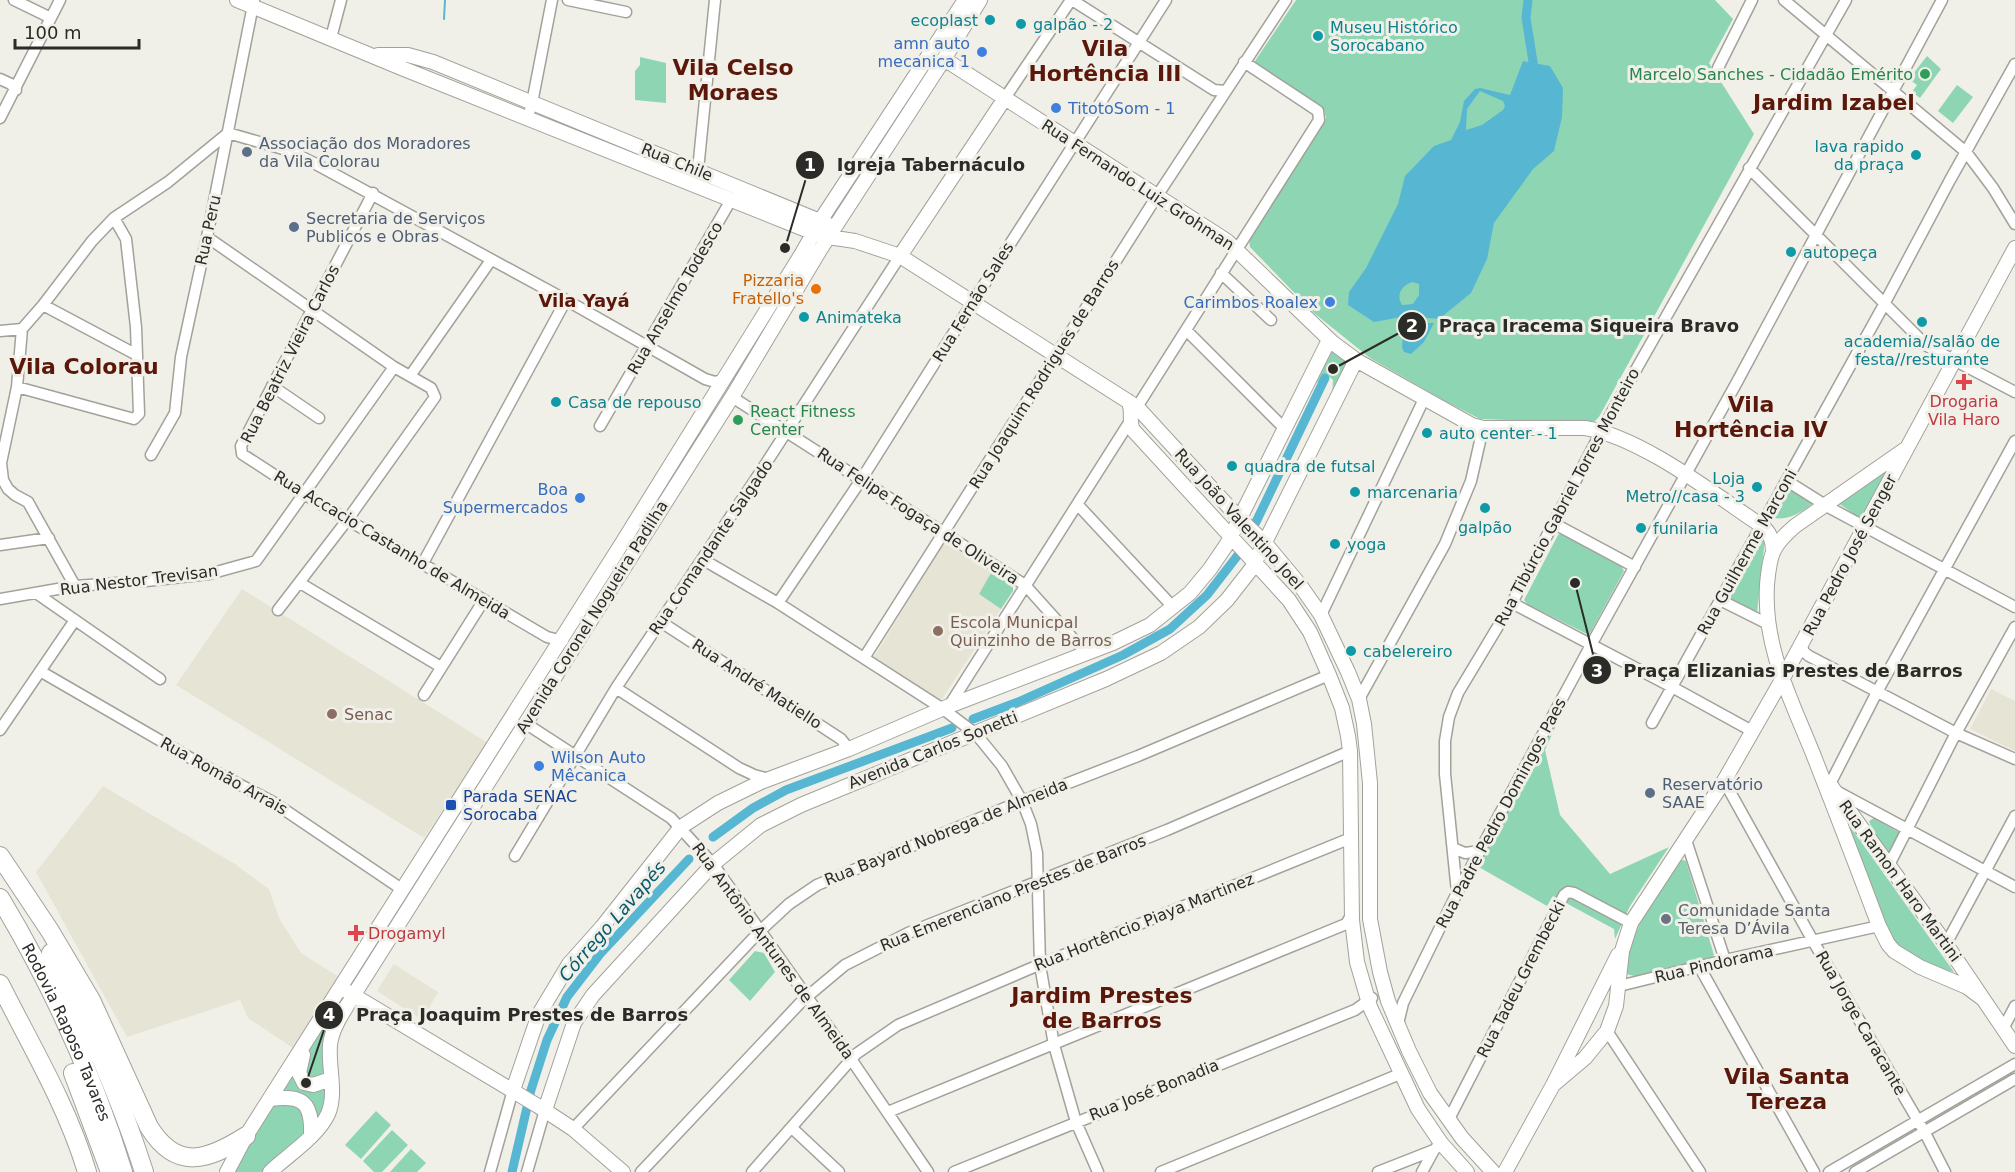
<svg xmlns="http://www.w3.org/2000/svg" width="2015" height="1172" viewBox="0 0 2015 1172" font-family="'DejaVu Sans',sans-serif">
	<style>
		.built { fill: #e6e4d5 }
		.green { fill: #8ed5b3 }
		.water { fill: #57b7d2; fill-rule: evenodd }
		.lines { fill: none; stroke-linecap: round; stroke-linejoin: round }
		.stream { stroke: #57b7d2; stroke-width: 2 }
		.canal { stroke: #57b7d2; stroke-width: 9 }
		.street-casing { stroke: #a2a19a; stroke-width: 13 }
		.secondary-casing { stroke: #a2a19a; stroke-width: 16 }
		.highway-casing { stroke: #a2a19a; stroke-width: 20 }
		.street { stroke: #fff; stroke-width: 10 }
		.secondary { stroke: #fff; stroke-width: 14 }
		.highway { stroke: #fff; stroke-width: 18 }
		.culture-dot { fill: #0f9aa8; stroke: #f1f0e8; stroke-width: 2 }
		.shop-dot { fill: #3f7fe0; stroke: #f1f0e8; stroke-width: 2 }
		.leisure-dot { fill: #2e9e5b; stroke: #f1f0e8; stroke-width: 2 }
		.service-dot { fill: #5c6f8a; stroke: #f1f0e8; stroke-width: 2 }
		.food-dot { fill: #e8710a; stroke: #f1f0e8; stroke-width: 2 }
		.health-dot { fill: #e0444e; stroke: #f1f0e8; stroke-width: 2 }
		.education-dot { fill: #8d6e63; stroke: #f1f0e8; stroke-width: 2 }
		.transit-dot { fill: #1a4fb4; stroke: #f1f0e8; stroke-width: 2 }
		.worship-dot { fill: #6b7280; stroke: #f1f0e8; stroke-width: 2 }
		.labels { text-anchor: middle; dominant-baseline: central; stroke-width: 6; stroke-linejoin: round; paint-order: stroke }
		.culture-label { font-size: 16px; fill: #0d838f; stroke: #f1f0e8; text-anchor: start }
		.shop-label { font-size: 16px; fill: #366cbe; stroke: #f1f0e8; text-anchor: end }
		.leisure-label { font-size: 16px; fill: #27864d; stroke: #f1f0e8; text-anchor: end }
		.service-label { font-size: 16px; fill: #4e5e75; stroke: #f1f0e8; text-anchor: start }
		.street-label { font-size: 16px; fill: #2b2b28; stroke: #f1f0e8 }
		.food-label { font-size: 16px; fill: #c56008; stroke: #f1f0e8; text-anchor: end }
		.health-label { font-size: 16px; fill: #be3a42; stroke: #f1f0e8 }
		.education-label { font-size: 16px; fill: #785e54; stroke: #f1f0e8; text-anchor: start }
		.transit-label { font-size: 16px; fill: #164399; stroke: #f1f0e8; text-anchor: start }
		.worship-label { font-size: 16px; fill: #5b616d; stroke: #f1f0e8; text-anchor: start }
		.neighbourhood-label { font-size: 18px; font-weight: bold; fill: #5b180a; stroke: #f1f0e8 }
		.water-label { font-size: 18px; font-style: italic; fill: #065a6d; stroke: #f1f0e8 }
		.district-label { font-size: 22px; font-weight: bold; fill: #5b180a; stroke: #f1f0e8 }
		.leader { fill: none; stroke: #2b2b28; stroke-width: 2 }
		.callout-dot { fill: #2b2b28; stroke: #f1f0e8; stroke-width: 2 }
		.mark-label { font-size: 18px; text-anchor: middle; font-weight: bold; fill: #fff }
		.callout-label { font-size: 18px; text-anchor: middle; font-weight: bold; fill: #2b2b28; stroke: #f1f0e8; stroke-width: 6; stroke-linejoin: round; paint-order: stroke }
	</style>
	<rect width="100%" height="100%" fill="#f1f0e8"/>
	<path class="built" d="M946,544l46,27 -13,23 22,15 -61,93 -66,-45 68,-111z
		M242,589l246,154 -64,95 -248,-153z
		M1991,689l24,12v50l-45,-22z
		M103,786l132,78 34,25 10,29 22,35 38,24 -46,71 -45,-30 -8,-18 -113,37 -91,-165z
		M394,964l44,28 -16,28 -45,-29z"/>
	<path class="green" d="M1296,0h419l18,19 -24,44 45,71 -155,283 -4,4 -6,2 -109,-4 -35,-18 -75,-43 -56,-45 -64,-66 -1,-7 77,-122 -2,-8 -67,-45 -2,-4z
		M1927,56l14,13 -21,29 -8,-6 5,-7 -8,-6z
		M640,57l26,6v40l-31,-3v-29l5,-6z
		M1957,85l16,12 -20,26 -15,-12z
		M1332,352c9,1 12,3 16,11l-16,34 1,-17 -5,-5 -16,11 12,-27z
		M1894,463l-30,58 -26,-18z
		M1790,489l22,15c-13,10 -23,16 -39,14z
		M1561,533l59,31 4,7 -35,64 -62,-31 -3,-4 34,-65z
		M1759,538l5,4v6l-7,65 -28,-13 -2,-3z
		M992,571l21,13v7l-12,18 -22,-15z
		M1563,710l-18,40 15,65 50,59 59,-27 -39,59 -15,33 -1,-10 -61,-33 -6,10 -70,-40z
		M1842,815l112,157c-28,-5 -46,-17 -66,-37z
		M1874,818l26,15 -10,23 -17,-24 -4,-11z
		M1683,860l3,1 28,94 -2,2 -78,19 -7,-2c-11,-24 39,-91 52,-113z
		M755,951l9,2 11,19 -25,29 -21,-21z
		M343,993l5,3 -10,17 -12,94 -10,17 -52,48h-34z
		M376,1111l15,14 -30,34 -16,-14z
		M392,1130l16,15 -26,27h-8l-11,-11z
		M411,1149l15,14 -9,9h-27z"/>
	<path class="water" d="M1523,61l27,5 13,22 -1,29 -8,34 -21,18 -39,54 -7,36 -16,34 -32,26 -32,-3 -33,6 -26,-17 1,-13 17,-24 32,-64 7,-28 29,-30 17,-6 9,-18 4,-21 11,-12 5,-1 30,7zM1480,91l23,10 2,5 -2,4 -21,15 -16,5 1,-21zM1412,282l7,2v11l-6,9 -11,1c-6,-10 -1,-19 10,-23z
		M1404,323h30l-10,19 -13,12 -7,-2 -2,-5z"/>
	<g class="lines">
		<path class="stream" d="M444,19l1,-19"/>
		<path class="canal" d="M1528,0l-2,18 9,56
			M1256,522l69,-144
			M973,719l45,-17 105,-47 47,-26 37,-34 31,-40
			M713,837l40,-29 33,-18 166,-62
			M512,1172l19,-82 16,-50 20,-43 33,-43 89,-95"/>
		<g class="street-casing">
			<path id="street" d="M14,0l37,18
				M568,0l58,12
				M1072,0l142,90 11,1
				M1784,0l182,152 27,36 22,36
				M331,38l10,-38
				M1718,68l34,-68
				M0,79l11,5 5,6
				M1005,98l66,-98
				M528,117l4,-14 20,-103
				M0,118l60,-118
				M1749,168l178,178 88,46
				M698,170l17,-170
				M373,193l-132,253 1,8 60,39 245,144 16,4
				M207,237l187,130 37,21 4,9 -87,122 -70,91
				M1221,273l50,47
				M43,305l94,50
				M1186,330l98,98
				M0,331l22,-2
				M410,376l81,-116
				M272,386l47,32
				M17,387l117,32 5,-5 -3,-87 -10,-88 -12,-21
				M732,397l293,188 62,69
				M1137,407l182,-287 -1,-9 -74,-49
				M600,426l131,-226
				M151,455l24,-42 6,-56 26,-120 47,-237
				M1787,481l43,27 185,99
				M1078,505l95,102
				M1553,523l82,44
				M0,545l49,-7
				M702,559l76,44 165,106 33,25 26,32 20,35 9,23 6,29 3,112 14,80 22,77 22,50
				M423,563l143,-263
				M300,583l141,84
				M75,586l-47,-84 -13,-7 -7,-6 -5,-9 -2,-17 16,-76 5,-58 21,-24 49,-64 22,-23 54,-36 60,-49 62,18 22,11 254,138 139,79 10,3 9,-2
				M36,593l124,86
				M0,599l75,-13 71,-5 63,-7 47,-13 138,-194
				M1720,600l48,24
				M778,603l83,-123 112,-178 193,-302
				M1512,603l160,84 80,44
				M1321,615l103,-216
				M661,622l180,117 8,10
				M1801,644l3,8 5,4 147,77 59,26
				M864,658l293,-462 129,-196
				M40,671l159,92 74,39 130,88
				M616,688l123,80 15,7 15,4
				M424,695l60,-95
				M1359,699l86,-155 26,-63 12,-53
				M949,706l183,-288
				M525,723l146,95 42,46 138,195 77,113
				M1652,723l229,-413 69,-130 65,-116
				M0,730l75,-110
				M1724,781l89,160 111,190 21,41
				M1830,784l47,-92 138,-251
				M1838,792l177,95
				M1686,840l39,120
				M1453,848l12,5 15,-2
				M515,856l101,-168 145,-217 139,-215
				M1888,867l68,-134 59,-106
				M1457,892l-12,-118v-33l4,-24 9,-24 54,-90 92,-177 242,-426
				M1946,944l69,-128
				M1699,966l115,206
				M1619,986l106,-26 154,-34
				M1398,1024l5,-21 54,-110 134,-248 146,-263 205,-382
				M2004,1027l11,-21
				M1607,1031l93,141
				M888,1112l458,-188 6,-10
				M1449,1119l115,-224 4,-3 6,1 57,30
				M792,1128l47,44
				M573,1129l188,-199 28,-26 28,-19 200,-82 121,-47 191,-81
				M490,1172l23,-82
				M527,1172l18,-62
				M641,1172l161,-171 43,-36 63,-32 259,-103 183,-79
				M752,1172l104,-118 42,-29 136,-58 317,-129
				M954,1172l401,-162 17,-12
				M1161,1172l239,-98
				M1378,1172l56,-22 7,-7
				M1422,1172l12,-22
				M1829,1172l186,-108
				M1855,1172l160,-93"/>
		</g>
		<g class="secondary-casing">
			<path id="secondary" d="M237,0l167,69 410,164 14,4 27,4 45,15 237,151 102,111 26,25 35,42 21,30 27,57 11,27 5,25 6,59v136l10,53 8,29 21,50 21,42 32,45 31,34
				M378,55h30l25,7 394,162
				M944,59l283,182 106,102 23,17 116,65 11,3h102c56,9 129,66 177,98 8,6 11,16 11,26
				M900,256l105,-158
				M1128,401c6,10 0,19 5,29l156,170 21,32 19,43 13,33 6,28 2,15 2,169 5,42 13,45 48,102 23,34 26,29
				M1904,450l-109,76c-8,7 -16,14 -21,24 -5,10 -6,24 -7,35 -4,66 27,119 50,179 21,54 42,108 62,162l9,18 6,7 26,16 47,20 16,12
				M1829,783l117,161 69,102
				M348,992l190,114 35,23 50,43
				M303,1055l-4,18 5,10 9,2 18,-6
				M1553,1085l32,-27 22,-27 9,-25 6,-55 9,-28 93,-142 59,-103 232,-430
				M513,1090l26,-76 30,-50 33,-37 79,-100 37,-24 43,-21 88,-33 100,-43 164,-63 37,-18 40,-32 20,-24 17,-25 102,-204
				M270,1099c33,-4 42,3 41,36
				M545,1110l29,-87 19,-28 120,-131 48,-39 40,-20 305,-126 55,-26 38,-26 28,-27 25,-32 104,-208
				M227,1172l19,-36 378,-596 177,-285 23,-40 141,-215
				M270,1172c18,-17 47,-35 58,-58 9,-21 0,-47 2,-69 2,-18 14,-34 23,-49l379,-599 88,-147 124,-191 36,-59
				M1505,1172l48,-87 65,-130"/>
		</g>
		<g class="highway-casing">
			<g id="highway">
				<path d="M0,856l50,75 41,69 58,127c28,45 59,33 97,9"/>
				<path id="s1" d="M0,898c51,85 94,179 123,274"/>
				<path d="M51,953c37,74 68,140 93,219"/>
				<path d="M0,984c31,62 67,121 87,188"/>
				<path d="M73,1073l37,99"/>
			</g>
		</g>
		<use href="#street" class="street"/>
		<use href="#secondary" class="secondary"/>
		<use href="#highway" class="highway"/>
	</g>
	<g class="culture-dot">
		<circle cx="990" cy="20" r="6"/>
		<circle cx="1021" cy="24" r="6"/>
		<circle cx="1318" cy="36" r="6"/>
		<circle cx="1916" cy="155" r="6"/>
		<circle cx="1791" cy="252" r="6"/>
		<circle cx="804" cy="317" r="6"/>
		<circle cx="1922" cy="322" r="6"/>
		<circle cx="556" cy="402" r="6"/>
		<circle cx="1427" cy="433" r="6"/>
		<circle cx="1232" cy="466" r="6"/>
		<circle cx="1757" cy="487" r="6"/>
		<circle cx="1355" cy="492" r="6"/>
		<circle cx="1485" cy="508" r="6"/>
		<circle cx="1641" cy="528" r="6"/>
		<circle cx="1335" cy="544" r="6"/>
		<circle cx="1351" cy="651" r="6"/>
	</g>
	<g class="shop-dot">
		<circle cx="982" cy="52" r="6"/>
		<circle cx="1056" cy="108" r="6"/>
		<circle cx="1330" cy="302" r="6"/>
		<circle cx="580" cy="498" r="6"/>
		<circle cx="539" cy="766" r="6"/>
	</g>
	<g class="leisure-dot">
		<circle cx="1925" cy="74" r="6"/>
		<circle cx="738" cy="420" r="6"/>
	</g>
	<g class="service-dot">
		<circle cx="247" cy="152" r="6"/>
		<circle cx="294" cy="227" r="6"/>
		<circle cx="1650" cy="793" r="6"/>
	</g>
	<circle class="food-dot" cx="816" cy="289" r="6"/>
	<g class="health-dot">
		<path d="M1961 373h6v6h6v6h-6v6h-6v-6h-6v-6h6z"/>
		<path d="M353 924h6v6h6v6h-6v6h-6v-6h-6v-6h6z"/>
	</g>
	<g class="education-dot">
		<circle cx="938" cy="631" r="6"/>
		<circle cx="332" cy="714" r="6"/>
	</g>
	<rect class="transit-dot" x="445" y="799" width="12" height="12" rx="3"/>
	<circle class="worship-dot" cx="1666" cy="919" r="6"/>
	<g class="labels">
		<g class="culture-label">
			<text x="978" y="20" text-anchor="end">ecoplast</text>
			<text x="1033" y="24">galpão - 2</text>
			<text x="1330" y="27">Museu Histórico<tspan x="1330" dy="18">Sorocabano</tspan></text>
			<text x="1904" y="146" text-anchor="end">lava rapido<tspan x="1904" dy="18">da praça</tspan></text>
			<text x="1803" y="252">autopeça</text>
			<text x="816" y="317">Animateka</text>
			<text x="1922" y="341" text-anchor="middle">academia//salão de<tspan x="1922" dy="18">festa//resturante</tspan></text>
			<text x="568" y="402">Casa de repouso</text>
			<text x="1439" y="433">auto center - 1</text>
			<text x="1244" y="466">quadra de futsal</text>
			<text x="1745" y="478" text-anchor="end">Loja<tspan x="1745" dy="18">Metro//casa - 3</tspan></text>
			<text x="1367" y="492">marcenaria</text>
			<text x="1485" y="527" text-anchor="middle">galpão</text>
			<text x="1653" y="528">funilaria</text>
			<text x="1347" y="544">yoga</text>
			<text x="1363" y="651">cabelereiro</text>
		</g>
		<g class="shop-label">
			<text x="970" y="43">amn auto<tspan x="970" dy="18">mecanica 1</tspan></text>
			<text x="1068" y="108" text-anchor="start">TitotoSom - 1</text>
			<text x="1318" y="302">Carimbos Roalex</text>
			<text x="568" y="489">Boa<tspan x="568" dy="18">Supermercados</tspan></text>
			<text x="551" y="757" text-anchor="start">Wilson Auto<tspan x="551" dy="18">Mêcanica</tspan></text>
		</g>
		<g class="leisure-label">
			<text x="1913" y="74">Marcelo Sanches - Cidadão Emérito</text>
			<text x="750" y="411" text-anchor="start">React Fitness<tspan x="750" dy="18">Center</tspan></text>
		</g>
		<g class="service-label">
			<text x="259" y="143">Associação dos Moradores<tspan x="259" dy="18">da Vila Colorau</tspan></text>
			<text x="306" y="218">Secretaria de Serviços<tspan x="306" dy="18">Publicos e Obras</tspan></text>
			<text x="1662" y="784">Reservatório<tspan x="1662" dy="18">SAAE</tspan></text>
		</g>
		<g class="street-label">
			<text transform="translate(677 162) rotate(22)">Rua Chile</text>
			<text transform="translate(1138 185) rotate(33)">Rua Fernando Luiz Grohman</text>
			<text transform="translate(208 230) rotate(-78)">Rua Peru</text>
			<text transform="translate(675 298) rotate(-60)">Rua Anselmo Todesco</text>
			<text transform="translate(973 302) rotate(-58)">Rua Fernão Sales</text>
			<text transform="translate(290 354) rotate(-63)">Rua Beatriz Vieira Carlos</text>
			<text transform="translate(1044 374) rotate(-58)">Rua Joaquim Rodrigues de Barros</text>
			<text transform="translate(1567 497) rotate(-62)">Rua Tibúrcio Gabriel Torres Monteiro</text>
			<text transform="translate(918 516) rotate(33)">Rua Felipe Fogaça de Oliveira</text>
			<text transform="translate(1239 519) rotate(48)">Rua João Valentino Joel</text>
			<text transform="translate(392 545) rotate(31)">Rua Accacio Castanho de Almeida</text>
			<text transform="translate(711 547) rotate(-56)">Rua Comandante Salgado</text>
			<text transform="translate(1747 552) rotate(-61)">Rua Guilherme Marconi</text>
			<text transform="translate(1850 555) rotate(-62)">Rua Pedro José Senger</text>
			<text transform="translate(139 580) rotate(-7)">Rua Nestor Trevisan</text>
			<text transform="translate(592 617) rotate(-58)">Avenida Coronel Nogueira Padilha</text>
			<text transform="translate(757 684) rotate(33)">Rua André Matiello</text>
			<text transform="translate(933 750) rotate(-22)">Avenida Carlos Sonetti</text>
			<text transform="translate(224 776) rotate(29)">Rua Romão Arrais</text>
			<text transform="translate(1501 813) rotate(-62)">Rua Padre Pedro Domingos Paes</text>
			<text transform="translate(946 832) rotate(-22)">Rua Bayard Nobrega de Almeida</text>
			<text transform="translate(1900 881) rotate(54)">Rua Ramon Haro Martini</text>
			<text transform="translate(1013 893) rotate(-22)">Rua Emerenciano Prestes de Barros</text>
			<text transform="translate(1144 922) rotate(-22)">Rua Hortêncio Piaya Martinez</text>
			<text transform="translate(773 951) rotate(54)">Rua Antônio Antunes de Almeida</text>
			<text transform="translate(1714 964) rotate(-13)">Rua Pindorama</text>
			<text transform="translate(1521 979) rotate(-63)">Rua Tadeu Grembecki</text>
			<text transform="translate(1861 1023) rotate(60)">Rua Jorge Caracante</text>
			<text stroke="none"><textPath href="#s1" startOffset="150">Rodovia Raposo Tavares</textPath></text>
			<text transform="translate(1154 1090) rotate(-22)">Rua José Bonadia</text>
		</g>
		<g class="food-label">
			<text x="804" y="280">Pizzaria<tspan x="804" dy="18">Fratello's</tspan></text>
		</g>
		<g class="health-label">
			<text x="1964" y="401">Drogaria<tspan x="1964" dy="18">Vila Haro</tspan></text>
			<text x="368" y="933" text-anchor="start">Drogamyl</text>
		</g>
		<g class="education-label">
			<text x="950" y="622">Escola Municpal<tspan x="950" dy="18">Quinzinho de Barros</tspan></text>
			<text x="344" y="714">Senac</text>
		</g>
		<g class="transit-label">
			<text x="463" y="796">Parada SENAC<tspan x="463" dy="18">Sorocaba</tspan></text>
		</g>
		<g class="worship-label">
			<text x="1678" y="910">Comunidade Santa<tspan x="1678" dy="18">Teresa D’Ávila</tspan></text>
		</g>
		<g class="neighbourhood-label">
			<text x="584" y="300">Vila Yayá</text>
		</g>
		<g class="water-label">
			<text transform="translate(612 921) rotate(-49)">Córrego Lavapés</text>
		</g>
		<g class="district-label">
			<text x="1105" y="48">Vila<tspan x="1105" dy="25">Hortência III</tspan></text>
			<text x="733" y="67">Vila Celso<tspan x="733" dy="25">Moraes</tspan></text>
			<text x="1834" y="102">Jardim Izabel</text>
			<text x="84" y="366">Vila Colorau</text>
			<text x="1751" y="404">Vila<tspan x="1751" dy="25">Hortência IV</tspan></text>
			<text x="1102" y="995">Jardim Prestes<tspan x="1102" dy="25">de Barros</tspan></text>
			<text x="1787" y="1076">Vila Santa<tspan x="1787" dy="25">Tereza</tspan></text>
		</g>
	</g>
	<path class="leader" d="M785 248L810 165M1333 369L1412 326M1575 583L1597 670M306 1083L329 1015"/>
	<g class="callout-dot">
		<circle cx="785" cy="248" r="6"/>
		<circle cx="1333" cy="369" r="6"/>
		<circle cx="1575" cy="583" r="6"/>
		<circle cx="306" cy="1083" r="6"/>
		<circle cx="810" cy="165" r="15"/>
		<circle cx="1412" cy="326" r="15"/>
		<circle cx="1597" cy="670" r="15"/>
		<circle cx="329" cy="1015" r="15"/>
	</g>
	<g class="mark-label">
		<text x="810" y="171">1</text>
		<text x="1412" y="332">2</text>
		<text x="1597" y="677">3</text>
		<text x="329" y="1021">4</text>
	</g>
	<g class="callout-label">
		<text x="931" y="171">Igreja Tabernáculo</text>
		<text x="1589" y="332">Praça Iracema Siqueira Bravo</text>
		<text x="1793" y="677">Praça Elizanias Prestes de Barros</text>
		<text x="522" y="1021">Praça Joaquim Prestes de Barros</text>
	</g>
	<path d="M15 39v9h124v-9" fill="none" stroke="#2b2b28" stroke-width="3"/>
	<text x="24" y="39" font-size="18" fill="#2b2b28" stroke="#f1f0e8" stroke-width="4.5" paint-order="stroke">100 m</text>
</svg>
